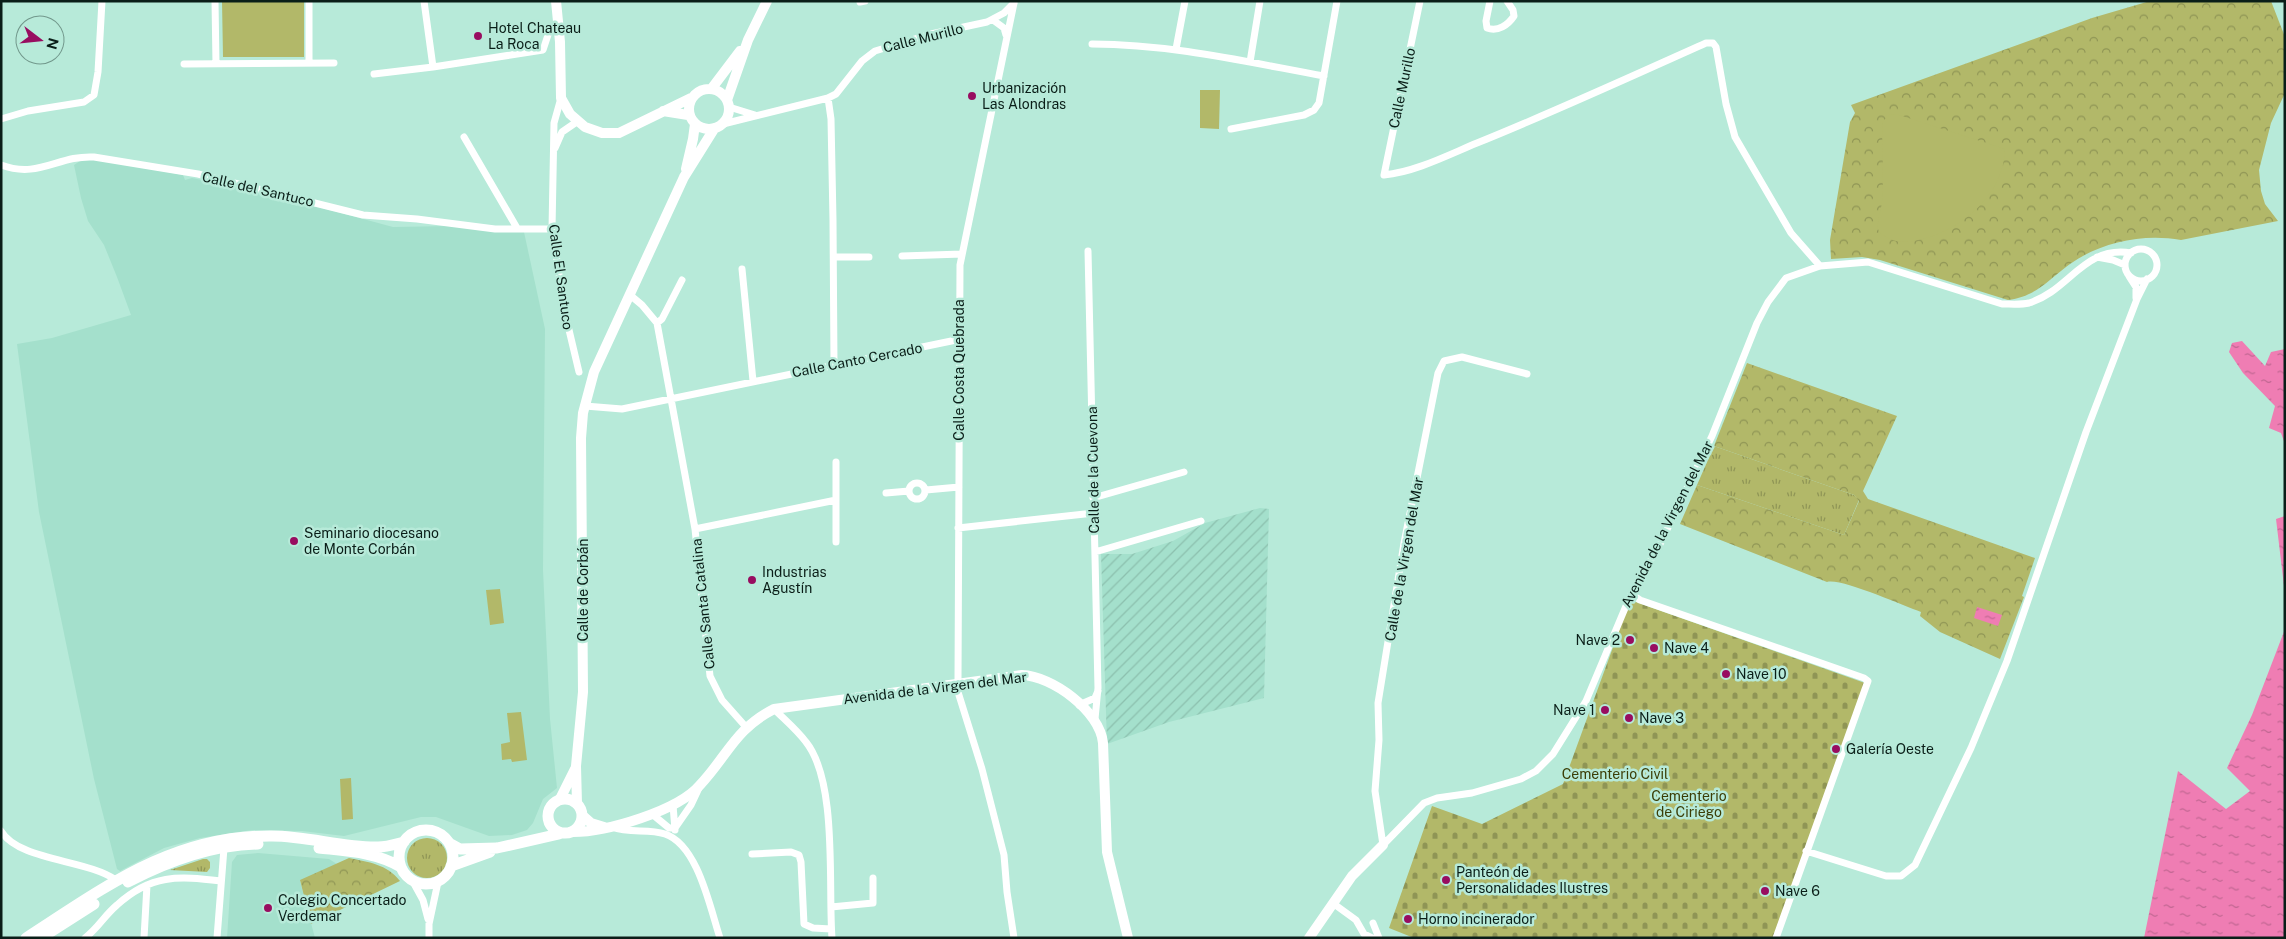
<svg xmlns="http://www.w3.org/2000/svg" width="2286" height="939" viewBox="0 0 2286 939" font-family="'Public Sans',sans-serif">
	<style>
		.built { fill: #a4e0cc }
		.industrial { fill: url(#industrial-furrows) }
		.grass { fill: url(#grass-tufts) }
		.cemetery { fill: url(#cemetery-stones) }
		.park { fill: url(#park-crowns) }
		.pitch { fill: #b2b869 }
		.water { fill: url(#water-ripples) }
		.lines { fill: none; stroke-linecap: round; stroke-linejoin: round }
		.street { stroke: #fff; stroke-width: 7 }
		.secondary { stroke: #fff; stroke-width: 10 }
		.primary { stroke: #fff; stroke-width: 11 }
		.poi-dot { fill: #980d60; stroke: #b7ead9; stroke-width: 2 }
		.labels { text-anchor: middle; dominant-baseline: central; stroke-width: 5; stroke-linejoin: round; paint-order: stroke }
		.poi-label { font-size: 14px; fill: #0a1e18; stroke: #b7ead9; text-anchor: start }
		.street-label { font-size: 14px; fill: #0a1e18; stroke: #b7ead9 }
		.park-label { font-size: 14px; fill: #3b3d06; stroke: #b7ead9 }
	</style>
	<defs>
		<pattern id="industrial-furrows" width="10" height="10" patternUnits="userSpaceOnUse" patternTransform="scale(1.25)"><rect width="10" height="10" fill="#a4e0cc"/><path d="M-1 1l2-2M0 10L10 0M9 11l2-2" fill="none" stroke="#8cc0ae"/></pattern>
		<pattern id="grass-tufts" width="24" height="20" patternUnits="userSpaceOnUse" patternTransform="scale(1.25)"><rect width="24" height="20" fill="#b2b869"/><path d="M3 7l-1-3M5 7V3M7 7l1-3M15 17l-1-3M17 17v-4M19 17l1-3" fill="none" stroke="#8f9555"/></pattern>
		<pattern id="cemetery-stones" width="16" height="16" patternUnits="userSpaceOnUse" patternTransform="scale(1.25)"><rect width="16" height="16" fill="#b2b869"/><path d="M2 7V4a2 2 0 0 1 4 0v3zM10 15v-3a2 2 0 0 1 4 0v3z" fill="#8f9555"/></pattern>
		<pattern id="park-crowns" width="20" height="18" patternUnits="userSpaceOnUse" patternTransform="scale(1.25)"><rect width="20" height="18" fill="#b2b869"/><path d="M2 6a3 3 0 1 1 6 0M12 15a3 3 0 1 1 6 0" fill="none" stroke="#8f9555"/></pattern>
		<pattern id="water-ripples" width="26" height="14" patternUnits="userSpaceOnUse" patternTransform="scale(1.25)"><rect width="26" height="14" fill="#ef7db3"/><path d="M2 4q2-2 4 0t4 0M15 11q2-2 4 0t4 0" fill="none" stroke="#c06691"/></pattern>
	</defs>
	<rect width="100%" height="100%" fill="#b7ead9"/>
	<path class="built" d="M83,159h13l87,16 2,5 7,-2 71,14 130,35 58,-1 73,6 21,97 -2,241 7,149 7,69 -14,11 -10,24 -6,7 -15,5 -23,1 -53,-19h-15l-77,19 -42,-5 -50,-1 -52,8 -36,10 -44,23 -3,-2 -23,-90 -55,-267 -22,-168 35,-6 79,-23 -14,-38 -13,-32 -16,-24 -7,-23 -7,-33z
		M258,853l71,6 8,5 -37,17 15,57h-88l5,-76 5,-7z"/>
	<path class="industrial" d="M1260,508l9,1 -5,189 -95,24 -62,22 -6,-190h31l41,-13 32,-18z"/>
	<path class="grass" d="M1714,446l140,49 5,5 -15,35 -147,-50z
		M407 858a20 20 0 1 1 40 0a20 20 0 1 1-40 0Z
		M203,859h4l3,3v6l-3,4 -37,-2z"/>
	<path class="cemetery" d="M1633,601l232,82 -92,255h-359l-25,-10 43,-122 50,18 81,-40 64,-175 3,-7z"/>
	<path class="park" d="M2150,1h121l14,36v56l-14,30 -12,47 2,21 4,13 13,17 -97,19c-38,-7 -80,2 -111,24 -22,16 -33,32 -62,36l-128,-40 -18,-3 -31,2 -1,-19 20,-118 5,-9 -4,-8 241,-87z
		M1747,363l150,53 -34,75 5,8 167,59 -13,38 2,1 -24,62 -60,-27 -20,-16 1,-4c-18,-6 -79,-34 -94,-30l-147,-58 17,-39 147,50 15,-34 -5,-6 -140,-49z
		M349,858c19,4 38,6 51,23l-89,43 -11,-44z"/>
	<path class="pitch" d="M222,1h82v56h-81z
		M1200,90h20l-1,39 -19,-1z
		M1896,114l109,35c-1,44 -41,79 -82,90 -13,3 -25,5 -37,-2 -3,-2 -7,-4 -8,-8 -1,-8 3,-19 4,-27 2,-26 0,-54 0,-80l7,-7z
		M500,589l4,34 -14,2 -4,-35z
		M521,712l6,48 -15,2 -1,-3 -9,1 -1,-16 9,-2 -3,-29z
		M351,778l2,41 -11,1 -2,-41z"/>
	<path class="water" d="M2242,341l23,25 6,-14 14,-3v95l-4,-11 -12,-5 6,-22 -32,-33 -14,-21 3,-9z
		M2285,516v70h-1l-8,-67z
		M1977,607l25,8 -4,11 -24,-8z
		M2285,629v309h-141l34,-167 48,38 24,-18 -23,-23 25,-53z"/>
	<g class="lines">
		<path class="street" d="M215,1l1,63
			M309,1v62
			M424,1l9,66 110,-17 7,-21 9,-2
			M1420,1l-36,174c31,-3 64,-20 93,-32 77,-31 153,-66 229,-100h7l3,4 10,57 9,33 56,96 29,33
			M1490,1l-4,20 1,7c11,4 21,-3 27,-12l-1,-6 -6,-9
			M860,2l5,-1
			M993,20l11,8 2,7
			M1092,44c78,0 155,18 232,32
			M1176,49l9,-48
			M1250,62l10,-61
			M184,64l150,-1
			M374,74l59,-7
			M561,98l-7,25 -2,106 13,84 14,59
			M828,98l3,21 2,101 1,145
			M729,107l26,8
			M1,119l27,-8 56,-9 10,-7 4,-23 4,-71
			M723,124l105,-26 8,-4 26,-33 13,-10 56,-17 56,-12 17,-9 10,-10
			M1231,129l73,-14 10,-5 5,-7 18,-102
			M464,137l53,91
			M555,148l7,-16 16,-11
			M1,165c38,14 57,-10 93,-8l104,17 165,41 54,4 78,10h57
			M2125 265a16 16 0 1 1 32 0a16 16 0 1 1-32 0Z
			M1088,251l10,437 -3,31
			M902,256l60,-2
			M834,257h35
			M2097,257l16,3 12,5
			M742,269l11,112
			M2129,276l7,11v11
			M630,295l12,10 15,18 38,206 15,147 12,24 24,27
			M657,323l5,-4 20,-39
			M585,406l37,3 339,-70
			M909 491a8 8 0 1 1 16 0a8 8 0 1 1-16 0Z
			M926,490l33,-3
			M886,493l23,-2
			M1093,498l91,-26
			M958,528l136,-15
			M695,529l141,-29
			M836,542v-80
			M1095,552l106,-31
			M1631,594l9,6 224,78 4,3 -92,257
			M1079,705l16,-7 3,-7
			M774,709c11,11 23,21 32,33 32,40 22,145 26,196
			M673,805l2,25
			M652,814l17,14h6
			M612,827c18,7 36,1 53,7 33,11 45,74 55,104
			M675,828l16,-23 8,-17
			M1,831c18,30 85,28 115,49
			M1383,845l41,-42 13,-5 35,-5 49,-14 15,-8 17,-17 33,-53 45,-107 29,-50 52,-108 45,-113 11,-21 18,-24 34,-12 48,-4 134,42c9,0 19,1 27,-1 40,-12 55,-58 102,-50
			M1383,845l-8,-54 4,-51 -1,-37 26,-160 34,-170 6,-12 18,-4 65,17
			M1806,851l80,25h15l14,-11 56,-117 36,-87 79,-229 51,-133 10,-20
			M752,854l39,-2 8,3 2,7 3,62 9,4 18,1
			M412,880l11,20 5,19
			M1334,904l22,16 8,14 8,4
			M831,907l42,-4v-25
			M1373,923l6,15
			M85,938c14,-11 19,-22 32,-33 34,-31 61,-29 104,-24
			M144,938l3,-53
			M217,938l7,-90
			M429,938v-14l9,-42
			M1014,938l-7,-46 -3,-37 -22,-86 -24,-77v-13l2,-414 54,-262"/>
		<path class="secondary" d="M556,1l4,41 1,56 9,16 15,13 17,6h17l72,-35
			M712,88l28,-37
			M689 109a20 20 0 1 1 40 0a20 20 0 1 1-40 0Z
			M727,100l21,-60 19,-39
			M663,111l25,4
			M686,169l7,-30 2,-15
			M560,799l15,-30
			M577,804l-1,-38 7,-74 -2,-254 2,-25 11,-41 90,-195 30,-48
			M582,815l9,8 13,4
			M573,832c33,0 105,-21 127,-47 28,-30 35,-56 74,-76l248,-34c30,1 78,36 81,68l4,109 21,86
			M1309,938l43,-62 31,-31"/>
		<path class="primary" d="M548 816a17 17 0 1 1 34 0a17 17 0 1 1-34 0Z
			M399 857a27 27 0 1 1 54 0a27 27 0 1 1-54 0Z
			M449,843l11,6 37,-1 62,-14
			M319,848c28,3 57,4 82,19
			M451,866l39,-14
			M128,882c40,-21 84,-37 130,-38
			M26,938c79,-51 147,-103 246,-102 36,0 72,12 106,11 9,0 18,-3 26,-5
			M41,938l53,-34"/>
	</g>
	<g class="poi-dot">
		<circle cx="478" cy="36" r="5"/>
		<circle cx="972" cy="96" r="5"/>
		<circle cx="294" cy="541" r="5"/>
		<circle cx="752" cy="580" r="5"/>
		<circle cx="1630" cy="640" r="5"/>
		<circle cx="1654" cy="648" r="5"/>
		<circle cx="1726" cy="674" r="5"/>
		<circle cx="1605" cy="710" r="5"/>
		<circle cx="1629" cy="718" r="5"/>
		<circle cx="1836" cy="749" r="5"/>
		<circle cx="1446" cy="880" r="5"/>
		<circle cx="1765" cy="891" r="5"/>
		<circle cx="268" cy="908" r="5"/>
		<circle cx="1408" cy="919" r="5"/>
	</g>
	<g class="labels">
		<g class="poi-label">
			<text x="488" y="28">Hotel Chateau<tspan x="488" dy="16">La Roca</tspan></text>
			<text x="982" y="88">Urbanización<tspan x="982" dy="16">Las Alondras</tspan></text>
			<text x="304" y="533">Seminario diocesano<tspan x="304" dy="16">de Monte Corbán</tspan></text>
			<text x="762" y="572">Industrias<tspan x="762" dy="16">Agustín</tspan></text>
			<text x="1620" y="640" text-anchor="end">Nave 2</text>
			<text x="1664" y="648">Nave 4</text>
			<text x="1736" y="674">Nave 10</text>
			<text x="1595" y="710" text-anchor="end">Nave 1</text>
			<text x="1639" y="718">Nave 3</text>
			<text x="1846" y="749">Galería Oeste</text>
			<text x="1456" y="872">Panteón de<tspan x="1456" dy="16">Personalidades Ilustres</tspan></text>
			<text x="1775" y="891">Nave 6</text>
			<text x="278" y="900">Colegio Concertado<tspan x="278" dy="16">Verdemar</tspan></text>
			<text x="1418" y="919">Horno incinerador</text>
		</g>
		<g class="street-label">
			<text transform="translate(923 38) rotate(-14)">Calle Murillo</text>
			<text transform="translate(1402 88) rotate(-78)">Calle Murillo</text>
			<text transform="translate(258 189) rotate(13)">Calle del Santuco</text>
			<text transform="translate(561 277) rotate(82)">Calle El Santuco</text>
			<text transform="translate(857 360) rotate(-11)">Calle Canto Cercado</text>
			<text transform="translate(959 370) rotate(-90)">Calle Costa Quebrada</text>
			<text transform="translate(1093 470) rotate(-91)">Calle de la Cuevona</text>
			<text transform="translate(1667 524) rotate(-63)">Avenida de la Virgen del Mar</text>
			<text transform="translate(1404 559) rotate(-80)">Calle de la Virgen del Mar</text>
			<text transform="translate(583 590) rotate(-90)">Calle de Corbán</text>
			<text transform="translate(703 604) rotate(-96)">Calle Santa Catalina</text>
			<text transform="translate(935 688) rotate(-7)">Avenida de la Virgen del Mar</text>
		</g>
		<g class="park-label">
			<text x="1615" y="774">Cementerio Civil</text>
			<text x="1689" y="796">Cementerio<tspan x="1689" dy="16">de Ciriego</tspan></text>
		</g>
	</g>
	<rect width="2286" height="939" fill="none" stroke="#0a1e18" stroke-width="5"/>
	<g transform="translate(40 40) rotate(106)"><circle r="24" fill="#b7ead9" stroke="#72988c"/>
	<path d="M0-4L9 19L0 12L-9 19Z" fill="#980d60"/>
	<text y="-8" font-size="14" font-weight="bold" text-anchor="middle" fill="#0a1e18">N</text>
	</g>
</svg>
